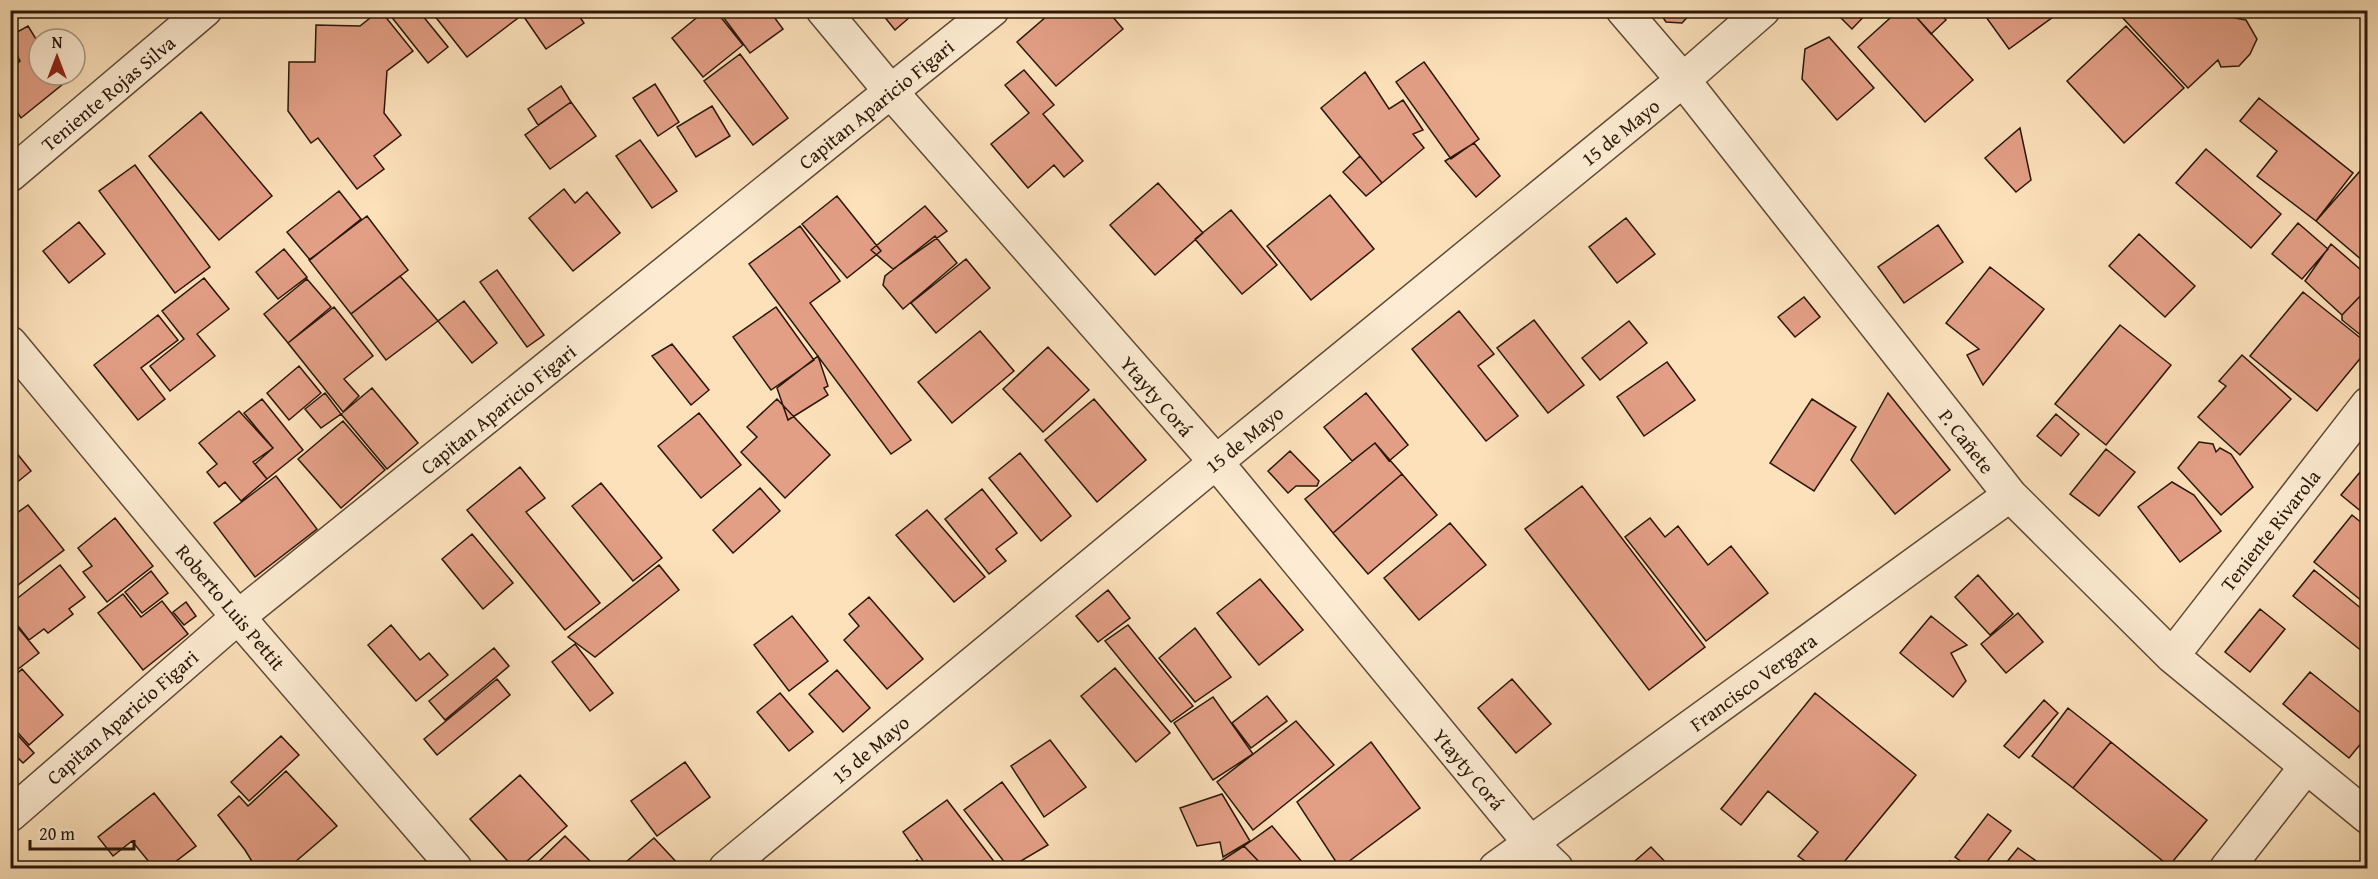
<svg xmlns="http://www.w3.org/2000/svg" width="2378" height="879" viewBox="0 0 2378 879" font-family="'Gentium Book Plus',serif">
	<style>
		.building { fill: #e39f86; stroke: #2b1709; stroke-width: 1.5 }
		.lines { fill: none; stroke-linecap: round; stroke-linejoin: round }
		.street-casing { stroke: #5f4a36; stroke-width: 36 }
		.street { stroke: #fdecd3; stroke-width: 33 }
		.labels { text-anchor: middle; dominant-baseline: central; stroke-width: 6; stroke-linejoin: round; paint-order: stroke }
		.street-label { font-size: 20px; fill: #2b1709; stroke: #fdecd3 }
	</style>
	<rect width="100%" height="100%" fill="#fce1bb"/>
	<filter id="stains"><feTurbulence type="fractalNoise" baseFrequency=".00333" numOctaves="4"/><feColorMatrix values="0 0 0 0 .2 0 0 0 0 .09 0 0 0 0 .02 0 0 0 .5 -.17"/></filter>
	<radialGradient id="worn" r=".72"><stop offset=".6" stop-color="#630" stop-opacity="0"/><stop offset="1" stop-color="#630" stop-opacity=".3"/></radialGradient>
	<path class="building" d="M380,10l33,41 -26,20 -3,42 17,22 -27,21 10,13 -27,20 -39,-51 -7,5 -23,-32 1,-49h26l1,-37 44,1z
		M386,10h32l30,37 -20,16z
		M430,10h83l5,8 -51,39z
		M526,10h49l9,13 -38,26 -24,-35z
		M706,10h9l28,35 -40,32 -31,-39z
		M718,10h51l14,19 -33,24z
		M879,10h39l-23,20z
		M1054,10h53l16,19 -67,57 -39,-44z
		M1658,10h36l-12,13 -16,-1z
		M1833,10h37l-18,19z
		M1899,10h11l63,70 -48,42 -67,-75z
		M1910,10h34l-3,4 5,6 -15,14z
		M1981,10h67l5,7 -44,32z
		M2125,10h118l-8,8 11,2 11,19 -7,15 -11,12 -18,1 -3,-7 -30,28 -68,-73z
		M28,26l11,18v31h18l6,9 -42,34 -11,-17v-31l10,-9 -10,-20v-5z
		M2126,26l58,62 -60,55 -57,-62z
		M1829,37l45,51 -37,32 -35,-41 3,-30z
		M10,49l10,12 -10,6z
		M740,54l48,64 -35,27 -49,-64z
		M1424,62l55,77 -28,20 -55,-77z
		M1024,70l30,35 -11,9 40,47 -19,16 -10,-12 -26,23 -37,-44 38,-31 -24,-28z
		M1365,72l24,37 14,-9 20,30 -10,4 11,14 -42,35 -61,-75z
		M655,84l24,38 -21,14 -25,-38z
		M561,86l10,16 -33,23 -10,-16z
		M2259,98l94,75 -37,48 -59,-45 20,-25 -37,-30z
		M571,102l25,34 -46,33 -25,-34z
		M712,106l18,30 -34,21 -19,-30z
		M201,112l71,84 -53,44 -70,-84z
		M2020,128l11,52 -15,12 -31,-34z
		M640,140l37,51 -25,17 -36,-52z
		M1474,143l26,33 -24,21 -31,-36z
		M2206,149l75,65 -30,34 -75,-65z
		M1360,156l22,27 -16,13 -23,-24z
		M2368,162v94l-5,5 -47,-40z
		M135,165l75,102 -35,26 -76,-102z
		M1158,183l45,50 -48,42 -45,-50z
		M564,189l11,14 12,-11 33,41 -47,38 -44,-53z
		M339,191l22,28 -51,41 -23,-28z
		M1330,195l44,54 -63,51 -44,-54z
		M837,196l44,55 -34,27 -45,-54z
		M925,206l22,25 -54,38 -22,-19z
		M1231,210l46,55 -35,29 -47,-55z
		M367,216l41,54 -57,44 -42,-54z
		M1626,218l29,36 -38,29 -28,-36z
		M79,222l26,32 -36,29 -26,-32z
		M2298,223l30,26 -26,30 -30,-25z
		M1938,225l25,37 -59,41 -26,-36z
		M800,226l40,55 -30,22 101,137 -20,14 -142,-190z
		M2139,234l56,52 -30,31 -56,-51z
		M935,236l22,27 -54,46 -20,-24 2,-9z
		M2331,244l37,32v12l-26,27 -37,-34z
		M284,249l23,28 -29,22 -22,-27z
		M966,259l24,29 -54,45 -25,-30z
		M1990,267l54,42 -61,76 -16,-30 12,-6 -33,-26z
		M497,270l47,65 -17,12 -47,-65z
		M400,276l38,45 -52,39 -35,-46z
		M204,278l25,31 -32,25 18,22 -45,35 -20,-25 34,-27 -22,-28z
		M307,279l24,28 -43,36 -24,-29z
		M2368,288l-1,22 1,31 -26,-21v-5z
		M2303,292l65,52v5l-51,62 -67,-55z
		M1804,297l16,20 -25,20 -17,-20z
		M464,301l33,42 -25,20 -34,-42z
		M334,307l39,49 -29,23 15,17 -16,16 -55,-69z
		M776,307l38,53 -43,30 -38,-53z
		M1459,311l35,43 -16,12 40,50 -32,25 -74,-92z
		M158,315l20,25 -37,28 24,31 -27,21 -44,-55z
		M1534,320l50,65 -36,28 -51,-65z
		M1629,321l18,22 -47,37 -18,-22z
		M2120,325l51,40 -65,80 -51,-41z
		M980,331l34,40 -62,52 -34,-41z
		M672,344l37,46 -18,15 -39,-49z
		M1048,347l41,43 -46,42 -40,-43z
		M2242,355l49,44 -51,56 -42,-38 28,-31 -7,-5z
		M818,356l10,30 -4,2 4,7 -40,25 -11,-32z
		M1667,362l28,38 -51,36 -27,-39z
		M299,366l22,27 -32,27 -22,-27z
		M372,388l46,55 -31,26 -46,-55z
		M325,393l16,21 -20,14 -16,-19z
		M1366,393l42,52 -19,16 -14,-18 -23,18 -28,-34z
		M1888,393l62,77 -55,44 -44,-54z
		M262,399l41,51 -36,29 -12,-15 18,-16 -29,-35z
		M777,399l53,56 -45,43 -44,-46 16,-15 -10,-10z
		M1094,399l52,61 -49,42 -52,-62z
		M1812,399l44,28 -42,64 -44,-28z
		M239,411l34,37 -20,14 14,17 -26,22 -16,-19 -6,5 -12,-15 10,-8 -18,-21z
		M699,413l42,52 -40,33 -43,-52z
		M2056,414l23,20 -18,22 -24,-20z
		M343,421l42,49 -44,38 -43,-49z
		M2199,442l14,2 3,8 4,-4 11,6 22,33 -32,28 -43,-47z
		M1375,443l27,31 -69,59 -28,-34z
		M2106,449l29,23 -36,44 -29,-22z
		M15,451l16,20 -21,17v-34z
		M1290,451l29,30 -2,5h-21l-8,7 -20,-22z
		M1020,453l51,63 -30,25 -52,-63z
		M2365,466l3,1v50l-27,-22z
		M520,467l25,31 -19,14 74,91 -35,27 -98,-120z
		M1402,474l35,41 -69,59 -35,-41z
		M276,476l41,53 -62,48 -41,-54z
		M2172,482l22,13 27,36 -41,31 -42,-55z
		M601,483l61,75 -29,23 -61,-75z
		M1582,486l123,161 -56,43 -124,-161z
		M760,488l20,23 -47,42 -20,-23z
		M982,489l35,44 -21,16 10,12 -17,13 -44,-55z
		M28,505l36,45 -54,41v-73z
		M927,510l58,67 -31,25 -58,-67z
		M2352,515l16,13v78l-54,-44z
		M115,518l38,48 -46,36 -24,-30 9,-6 -14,-18z
		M1650,518l15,19 13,-11 30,39 23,-19 37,47 -62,48 -81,-104z
		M1450,523l36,42 -67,55 -35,-42z
		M472,534l41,49 -30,26 -41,-50z
		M60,565l25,32 -16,12 4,5 -25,19 -4,-4 -15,11 -19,-24v-12z
		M659,565l20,25 -84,67 -27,-20z
		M2314,570l54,44v42l-75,-60z
		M151,571l17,22 -26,20 -17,-21z
		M1978,575l35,39 -23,21 -35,-38z
		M1260,579l43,51 -44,35 -42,-52z
		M1108,590l22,28 -32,24 -22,-26z
		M123,594l18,23 21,-16 26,33 -45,36 -45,-57z
		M869,597l54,62 -36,30 -43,-49 15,-14 -10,-12z
		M186,602l10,14 -12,9 -11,-13z
		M2260,609l25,20 -35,43 -25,-20z
		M2018,613l25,29 -37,31 -25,-29z
		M792,616l36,45 -39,30 -35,-46z
		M1931,616l36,29 -16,8 15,28 -13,16 -53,-44z
		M10,618l29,35 -26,20 -3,-4z
		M391,625l29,35 9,-7 19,22 -32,26 -48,-56z
		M1128,625l65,81 -22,16 -66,-81z
		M1195,628l36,49 -36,25 -36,-44z
		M575,644l38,49 -23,18 -38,-49z
		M494,648l15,18 -64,54 -16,-19z
		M1115,668l55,65 -34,29 -55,-66z
		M22,669l41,46 -34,30 -19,-21v-44z
		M837,670l33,38 -27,24 -34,-38z
		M2310,672l58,47v16l-19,23 -66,-54z
		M497,679l13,16 -73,60 -13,-16z
		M1512,679l39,45 -35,29 -38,-45z
		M780,693l33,39 -24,19 -32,-39z
		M1815,693l101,82 -77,93h-24l-17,-12 20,-24 -50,-41 -27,34 -20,-16z
		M1267,696l20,25 -36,27 -19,-25z
		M1213,697l40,57 -40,26 -39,-57z
		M2044,700l14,13 -39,45 -15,-12z
		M2068,708l43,34 -38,46 -41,-32z
		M1296,721l38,44 -81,65 -36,-48z
		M12,729l22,24 -11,10 -13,-13z
		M281,736l18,19 -50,46 -18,-19z
		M1050,740l36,47 -42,30 -33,-51z
		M1371,742l49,66 -80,60 -43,-66z
		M2111,742l96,78 -38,46 -96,-78z
		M685,762l25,35 -53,39 -26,-35z
		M286,771l51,55 -49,42h-32l-11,-18 -27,-35 21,-19 9,10z
		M520,775l47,51 -48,42h-5l-44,-49z
		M1002,782l46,63 -39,23 -45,-58z
		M154,793l42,53 -29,22h-13l-22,-27 -19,15 -15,-19z
		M1222,794l28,47 -27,16 -3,-15 -23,4 -17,-38z
		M947,800l52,68h-71l-25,-36z
		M1988,814l23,17 -29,37h-12l-15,-11z
		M1272,826l35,42h-42l-21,-22z
		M565,836l32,32h-65z
		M654,838l28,30h-63z
		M1244,846l21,22h-55z
		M1651,847l20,21h-44z
		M2018,848l28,20h-44z
		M917,860l6,8h-19z
		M1950,861l11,7h-17z"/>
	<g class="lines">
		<g class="street-casing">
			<path id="street" d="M823,10l69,83 324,369 315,382 25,24
				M1623,10l60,70 327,415 162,161 196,161
				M10,175l195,-165
				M10,343l228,274 217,251
				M2172,656l196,-252
				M10,815l228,-198 754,-607
				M726,868l490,-406 467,-382 80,-70
				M1496,868l514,-373
				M2227,868l79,-101"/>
		</g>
		<use href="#street" class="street"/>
	</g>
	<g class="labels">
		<g class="street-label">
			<text transform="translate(108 93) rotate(-40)">Teniente Rojas Silva</text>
			<text transform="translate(876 104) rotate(-39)">Capitan Aparicio Figari</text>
			<text transform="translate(1620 132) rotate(-39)">15 de Mayo</text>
			<text transform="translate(1157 396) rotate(49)">Ytayty Corá</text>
			<text transform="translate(498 409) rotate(-39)">Capitan Aparicio Figari</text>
			<text transform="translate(1244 439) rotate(-39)">15 de Mayo</text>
			<text transform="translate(1967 441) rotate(52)">P. Cañete</text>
			<text transform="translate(2270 530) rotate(-52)">Teniente Rivarola</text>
			<text transform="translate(231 607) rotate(50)">Roberto Luis Pettit</text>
			<text transform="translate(1753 682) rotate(-36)">Francisco Vergara</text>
			<text transform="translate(122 717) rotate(-41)">Capitan Aparicio Figari</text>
			<text transform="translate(870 749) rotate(-40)">15 de Mayo</text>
			<text transform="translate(1469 769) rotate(50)">Ytayty Corá</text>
		</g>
	</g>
	<rect width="2378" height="879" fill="none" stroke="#fce1bb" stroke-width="36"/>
	<rect x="12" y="12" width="2354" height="855" fill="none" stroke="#2b1709" stroke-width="3"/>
	<rect x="18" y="18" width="2342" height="843" fill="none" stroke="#2b1709" stroke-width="1.5"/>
	<g transform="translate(57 57)"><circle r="28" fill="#fdecd3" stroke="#a99782" stroke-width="1.5"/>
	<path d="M0-4.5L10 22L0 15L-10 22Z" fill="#8f2418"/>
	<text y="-9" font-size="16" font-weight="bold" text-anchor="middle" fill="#2b1709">N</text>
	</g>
	<path d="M30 840v9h104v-9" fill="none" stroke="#2b1709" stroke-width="3"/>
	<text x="39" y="840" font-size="18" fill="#2b1709" stroke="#fdecd3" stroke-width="4.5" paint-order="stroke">20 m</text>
	<rect width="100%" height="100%" filter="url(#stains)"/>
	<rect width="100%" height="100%" fill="url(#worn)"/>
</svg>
